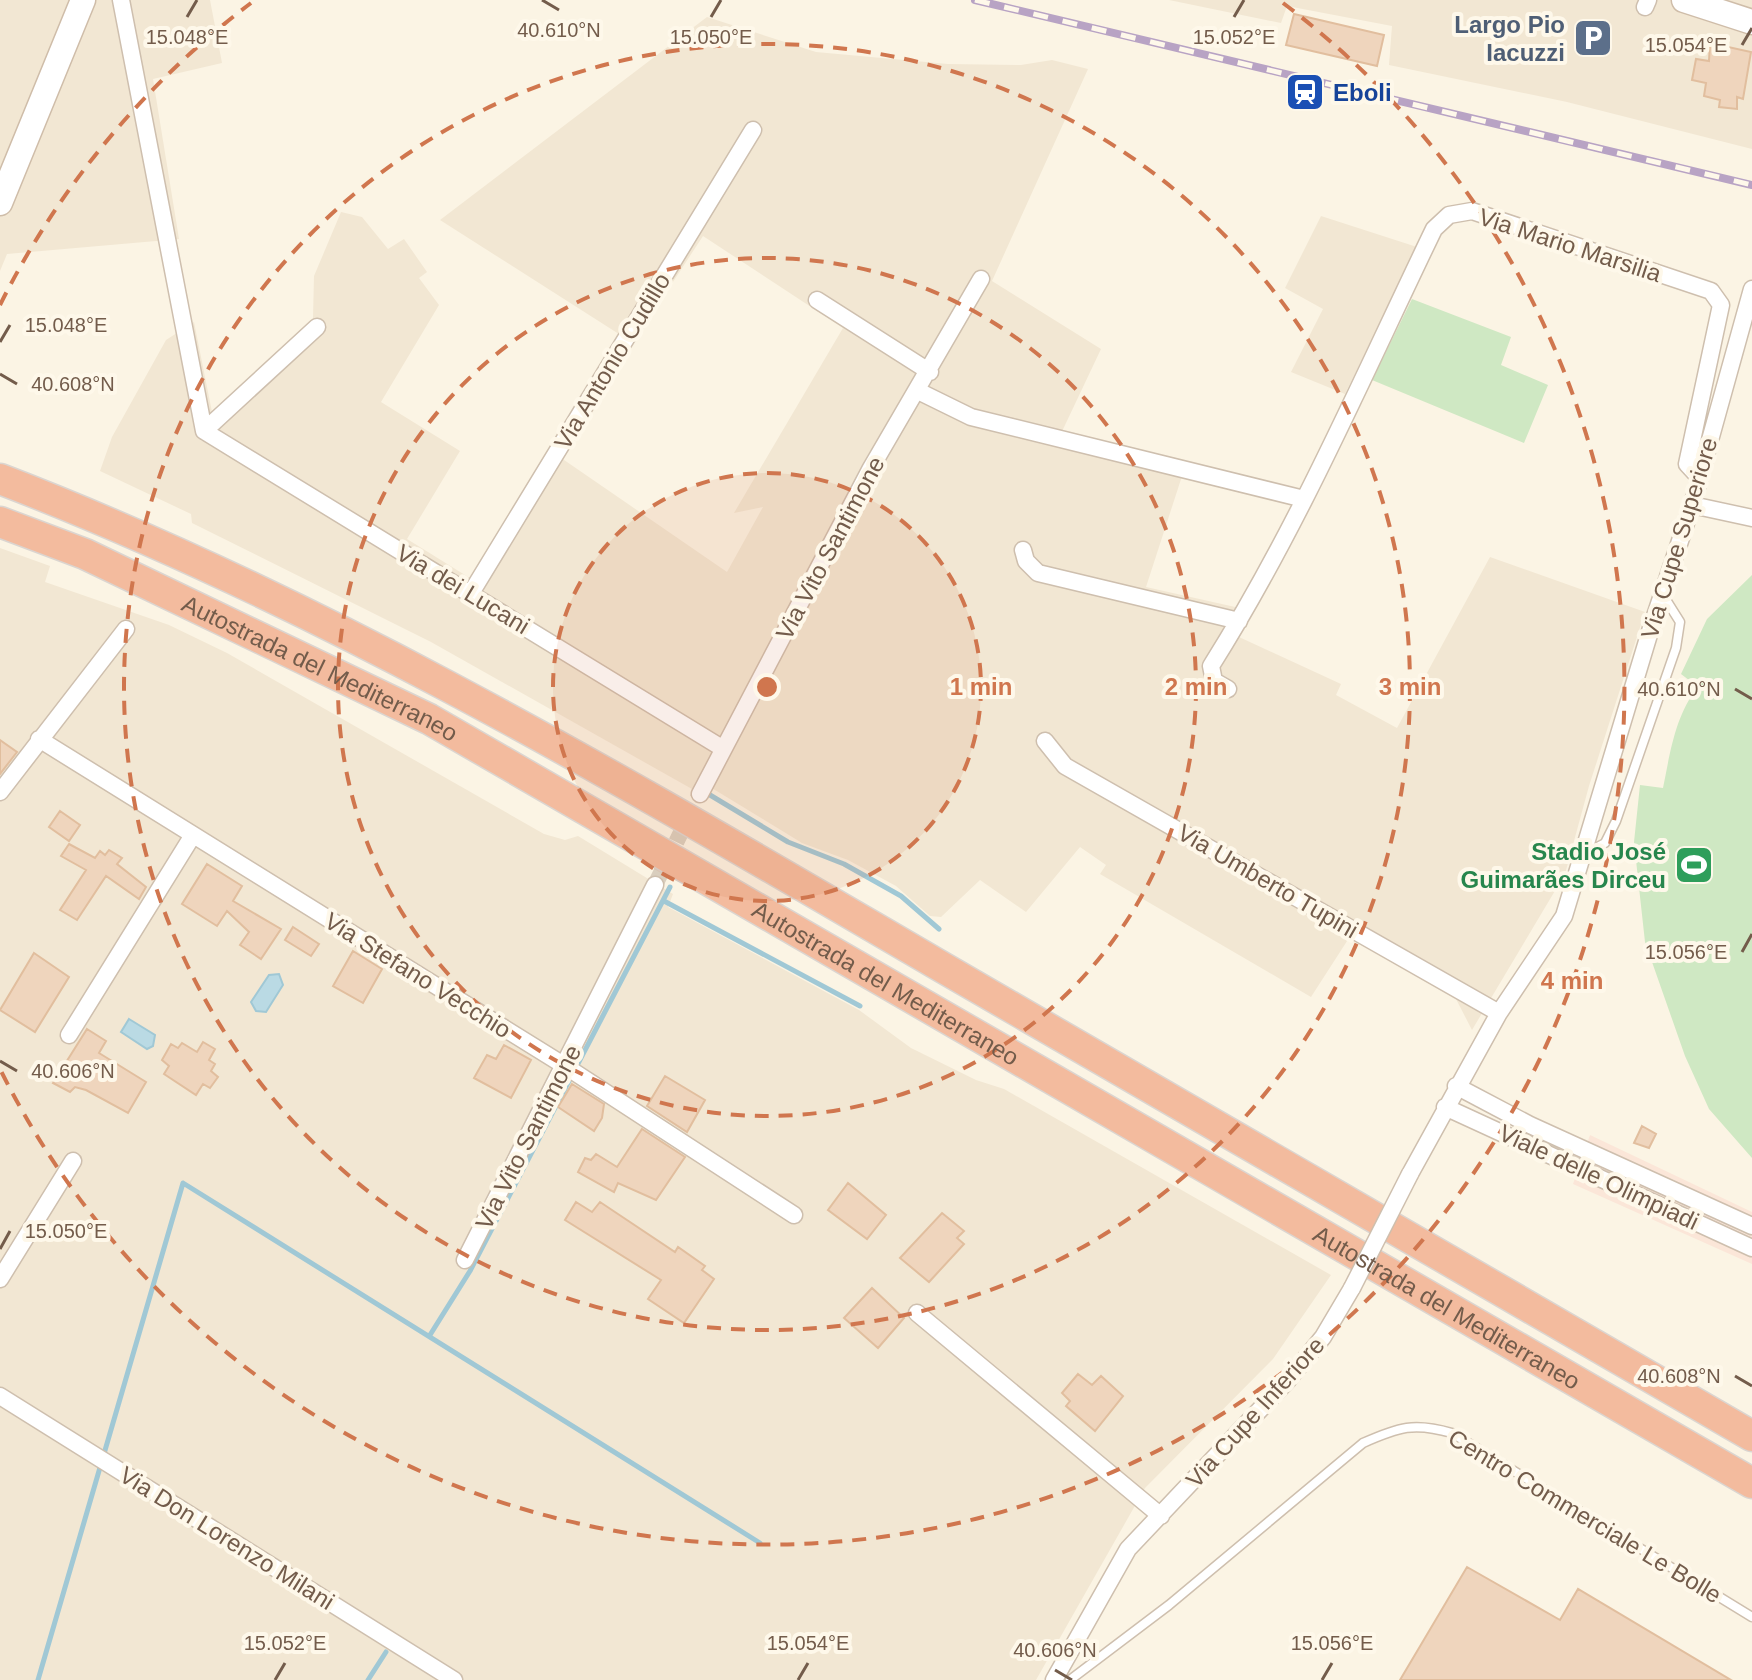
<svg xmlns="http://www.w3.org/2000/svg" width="1752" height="1680" viewBox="0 0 1752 1680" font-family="Arial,sans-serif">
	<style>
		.residential { fill: #f2e7d3 }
		.commercial { fill: #fbe6d8 }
		.green { fill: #cfe8c3 }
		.water { fill: #badae4; stroke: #a0c8d5; stroke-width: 2 }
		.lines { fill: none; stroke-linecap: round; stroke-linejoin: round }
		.stream { stroke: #a0c8d5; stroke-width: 5 }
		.building { fill: #efd5bd; stroke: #e1be9e; stroke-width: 2 }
		.street-tunnel { stroke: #d9cebe; stroke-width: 16; stroke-dasharray: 16 8; stroke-linecap: butt }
		.lane-casing { stroke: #cebfae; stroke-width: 11 }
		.street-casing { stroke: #cebfae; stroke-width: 19 }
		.secondary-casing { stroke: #cfbda9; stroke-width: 27 }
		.highway-casing { stroke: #dbd5d0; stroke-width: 33 }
		.lane { stroke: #fff; stroke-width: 8 }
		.street { stroke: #fff; stroke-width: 16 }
		.secondary { stroke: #fff; stroke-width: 24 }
		.highway { stroke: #f3bb9e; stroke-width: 30 }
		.rail-casing { stroke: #b8a3c4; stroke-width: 8 }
		.rail { stroke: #fef8ea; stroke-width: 5; stroke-dasharray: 15; stroke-linecap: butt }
		.street-bridge-casing { stroke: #cebfae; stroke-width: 19; stroke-linecap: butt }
		.street-bridge { stroke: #fff; stroke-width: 16 }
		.ticks { fill: none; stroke: #735c4b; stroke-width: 3 }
		.ring { fill: none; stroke: #d0764e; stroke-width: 4; stroke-dasharray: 14 10 }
		.labels { text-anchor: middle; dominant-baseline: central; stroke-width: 8; stroke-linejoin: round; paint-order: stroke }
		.service-label { font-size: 24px; font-weight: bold; fill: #4e5e75; stroke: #fef8ea; text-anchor: end }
		.transit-label { font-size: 24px; font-weight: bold; fill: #164399; stroke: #fef8ea; text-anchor: start }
		.street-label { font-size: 24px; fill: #735c4b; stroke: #fef8ea }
		.leisure-label { font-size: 24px; font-weight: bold; fill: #27864d; stroke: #fef8ea; text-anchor: end }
		.ticks-label { font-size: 20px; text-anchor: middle; fill: #735c4b; stroke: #fef8ea; stroke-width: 8; stroke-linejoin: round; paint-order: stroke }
		.centre { fill: #d0764e; stroke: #fef8ea; stroke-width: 4 }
		.ring-label { font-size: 24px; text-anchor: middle; font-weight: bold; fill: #d0764e; stroke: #fef8ea; stroke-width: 8; stroke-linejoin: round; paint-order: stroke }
	</style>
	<rect width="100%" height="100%" fill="#fbf4e4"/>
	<path class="residential" d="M0,0h210l12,63 -69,16 26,160 -172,15 -7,17z
		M1169,0h583v149l-185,-47 -178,-37 3,-39 -105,-20 -6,17z
		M707,17l109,35 132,12 73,1 31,-5 36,9 -96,212 109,68 -44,93 126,31 -37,114 107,24 -14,26 102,47 -5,11 61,33 93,-171 155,55 -56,174 -24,88 -93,156 -16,-31 -107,-61 -38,59 -211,-123 6,-9 -26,-18 -54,65 -46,-32 -39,37 -11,-1 -34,-30 -48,-26 -46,-17 -105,-64 -5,10 -261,-147 -239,-119 -1,-9 -91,-43 12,-34 54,-97 28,-18 18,90 101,-94 1,-42 27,-64 21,5 26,32 16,-10 23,33 -8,6 20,27 -58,97 79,49 -53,88 66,41 78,-129 176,121 36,-65 -29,6 109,-185 -140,-92 -70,107 -193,-123z
		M1321,216l96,31 -72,147 -54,-22 32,-63 -38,-21z
		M0,548l50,18 -5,16 124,43 58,28 317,181 21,6 13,-4 95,58 -5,13 191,103 52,38 65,32 28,9 327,186 -58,84 -128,129 -109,192h-1036z"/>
	<path class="commercial" d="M1590,1135l162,77v52l-179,-80z"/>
	<path class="green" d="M1412,299l99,38 -10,28 47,20 -24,58 -152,-63z
		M1752,575v583l-43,-49 -24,-53 -40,-114 -11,-100 6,-57 23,3c7,-34 12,-73 35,-101l-17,-13 26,-55z"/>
	<path class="water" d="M279,974l4,11 -17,27 -10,-1 -5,-9 18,-27z
		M129,1019l26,16 -2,11 -6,3 -26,-17z"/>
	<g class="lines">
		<path class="stream" d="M710,795l78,47 56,22 57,32 38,33
			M664,901l196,105
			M430,1335l40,-64 200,-384
			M38,1680l145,-497 577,360
			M368,1680l18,-28"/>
	</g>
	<path class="building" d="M1294,14l90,21 -7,31 -91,-21z
		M1710,43l41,9 -8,47 -6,-2v12l-18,-2 1,-7 -16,-4 2,-13 -14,-3 4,-21 13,2z
		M0,740l17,12 -17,22z
		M60,811l20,14 -11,16 -20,-14z
		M69,844l26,14 5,-7 5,4 4,-5 13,8 -5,6 29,23 -7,12 -33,-23 -29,44 -17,-10 26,-40 -25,-14z
		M207,864l35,22 -9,15 48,28 -20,30 -21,-14 9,-13 -22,-21 -10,15 -35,-22z
		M293,927l26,17 -8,12 -26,-16z
		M353,951l29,18 -19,34 -30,-17z
		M34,953l35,24 -34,55 -35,-22z
		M87,1029l19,12 -7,12 47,29 -18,31 -42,-23 -11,-3 -5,5 -17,-9z
		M203,1042l12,7 -6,11 6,4 -4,7 7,6 -8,11 -7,-4 -7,11 -32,-21 5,-8 -7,-6 9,-16 7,4 4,-5 15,9z
		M504,1045l27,15 -20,38 -37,-20 13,-23 9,4z
		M665,1076l40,24 -18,32 -40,-26z
		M572,1084l32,20 -2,14 -8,13 -36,-24z
		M1642,1126l14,8 -7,14 -15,-5z
		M642,1129l43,28 -29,43 -38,-17 -4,9 -36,-20 7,-14 6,2 5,-6 21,13z
		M848,1183l38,32 -19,24 -39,-29z
		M576,1202l16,10 8,-10 75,50 3,-5 27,19 -3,4 12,9 -30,44 -36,-24 13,-19 -96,-60z
		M942,1213l22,18 -7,7 7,6 -35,38 -29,-24z
		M872,1288l32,30 -26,30 -34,-30z
		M1078,1374l14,11 9,-9 22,20 -28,35 -29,-25 4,-5 -8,-8z
		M1467,1567l93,53 18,-31 153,91h-331z"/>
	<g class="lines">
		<path class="street-tunnel" d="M655,885l45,-91"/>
		<g class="lane-casing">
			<path id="lane" d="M1584,854l21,-11 11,-22 60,-173 4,-26 -17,-27
				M1070,1680l99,-75 194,-162c36,-16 51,-21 89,-10l300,184"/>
		</g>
		<g class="street-casing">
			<path id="street" d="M121,0l83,431 518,317
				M1645,7l3,-7
				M817,300l113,72
				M918,391l53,26 333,82
				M204,431l113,-104
				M1692,505l60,13
				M1023,550l3,11 12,12 201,48
				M471,593l282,-463
				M1228,689l-14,-8 -3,-15c87,-138 152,-290 223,-437l15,-14 23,-4 239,80 10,14 -34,159 12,13
				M39,739l526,327 229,149
				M1045,741l20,25 434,247
				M0,792l126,-163
				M700,794l171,-326 110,-189
				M69,1035l124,-200
				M1456,1086l74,39 222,101
				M1445,1107l307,141
				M1410,1174l89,-161 65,-97 87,-288 41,-123 60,-216
				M465,1260l190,-375
				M0,1279l73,-118
				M917,1313l244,203
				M0,1396l454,284
				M1054,1680l74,-131 160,-169 35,-43 29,-49"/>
		</g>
		<g class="secondary-casing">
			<path id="secondary" d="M1684,0l68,22
				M0,203l83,-203"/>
		</g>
		<g class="highway-casing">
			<g id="highway">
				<path d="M0,479c329,126 631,307 935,484 272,158 545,315 817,473"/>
				<path id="s1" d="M0,522l85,32 344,165 1323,764"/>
			</g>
		</g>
		<use href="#lane" class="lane"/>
		<use href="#street" class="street"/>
		<use href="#secondary" class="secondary"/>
		<use href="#highway" class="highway"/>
		<g class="rail-casing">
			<path id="rail" d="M975,0l777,185"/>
		</g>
		<use href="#rail" class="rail"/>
		<g class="street-bridge-casing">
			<path id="street-bridge" d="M1352,1288l58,-114"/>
		</g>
		<use href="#street-bridge" class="street-bridge"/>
	</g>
	<path class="ticks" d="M542,0l17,10M187,17l10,-17M711,17l10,-17M1234,17l10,-17M1742,45l10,-17M0,342l10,-17M0,374l17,10M1735,689l17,10M1742,952l10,-18M0,1061l17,10M0,1249l10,-18M1735,1376l17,10M1055,1670l17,10M275,1680l10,-17M798,1680l10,-17M1322,1680l10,-17"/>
	<circle cx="767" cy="687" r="214" fill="#d0764e" fill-opacity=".12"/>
	<g class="ring">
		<circle cx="767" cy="687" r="214"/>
		<circle cx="767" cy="687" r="429"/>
		<circle cx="767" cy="687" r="643"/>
		<path d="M0 305A857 857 0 0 1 251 3M1283 3A857 857 0 1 1 0 1069"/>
	</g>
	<defs>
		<g id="parking-square" transform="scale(2)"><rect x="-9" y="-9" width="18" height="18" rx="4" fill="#5c6f8a" stroke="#fef8ea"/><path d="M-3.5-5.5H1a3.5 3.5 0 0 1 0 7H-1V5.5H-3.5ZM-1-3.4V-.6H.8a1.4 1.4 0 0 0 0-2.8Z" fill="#fff"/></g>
		<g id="station-square" transform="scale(2)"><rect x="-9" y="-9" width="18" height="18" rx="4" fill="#1a4fb4" stroke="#fef8ea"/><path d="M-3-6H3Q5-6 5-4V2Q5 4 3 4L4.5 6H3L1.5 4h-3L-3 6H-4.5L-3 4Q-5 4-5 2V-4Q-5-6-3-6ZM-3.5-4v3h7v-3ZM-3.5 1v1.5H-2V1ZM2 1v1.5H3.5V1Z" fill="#fff"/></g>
		<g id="stadium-square" transform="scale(2)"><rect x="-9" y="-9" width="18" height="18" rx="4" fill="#2e9e5b" stroke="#fef8ea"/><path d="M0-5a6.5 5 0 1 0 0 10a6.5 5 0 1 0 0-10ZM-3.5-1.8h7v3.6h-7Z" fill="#fff"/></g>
	</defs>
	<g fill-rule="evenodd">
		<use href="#parking-square" x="1593" y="38"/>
		<use href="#station-square" x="1305" y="92"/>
		<use href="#stadium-square" x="1694" y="865"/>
	</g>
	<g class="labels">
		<g class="service-label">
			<text x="1565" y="24">Largo Pio<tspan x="1565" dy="28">Iacuzzi</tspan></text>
		</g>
		<g class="transit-label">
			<text x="1333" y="92">Eboli</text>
		</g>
		<g class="street-label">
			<text transform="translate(1570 245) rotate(18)">Via Mario Marsilia</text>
			<text transform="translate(612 361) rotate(-59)">Via Antonio Cudillo</text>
			<text transform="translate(1679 538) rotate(-73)">Via Cupe Superiore</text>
			<text transform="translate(830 548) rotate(-62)">Via Vito Santimone</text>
			<text transform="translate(463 589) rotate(31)">Via dei Lucani</text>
			<text stroke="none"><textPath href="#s1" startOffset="352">Autostrada del Mediterraneo</textPath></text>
			<text transform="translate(1268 881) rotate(30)">Via Umberto Tupini</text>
			<text transform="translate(418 975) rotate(32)">Via Stefano Vecchio</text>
			<text stroke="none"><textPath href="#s1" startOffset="1000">Autostrada del Mediterraneo</textPath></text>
			<text transform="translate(528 1137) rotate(-63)">Via Vito Santimone</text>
			<text transform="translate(1599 1177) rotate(25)">Viale delle Olimpiadi</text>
			<text stroke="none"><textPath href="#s1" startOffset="1648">Autostrada del Mediterraneo</textPath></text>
			<text transform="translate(1255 1412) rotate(-48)">Via Cupe Inferiore</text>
			<text transform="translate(1585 1516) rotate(31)">Centro Commerciale Le Bolle</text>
			<text transform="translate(227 1538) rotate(32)">Via Don Lorenzo Milani</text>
		</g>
		<g class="leisure-label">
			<text x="1666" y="851">Stadio José<tspan x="1666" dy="28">Guimarães Dirceu</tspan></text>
		</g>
	</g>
	<g class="ticks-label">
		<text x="559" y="37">40.610°N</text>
		<text x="187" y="44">15.048°E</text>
		<text x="711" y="44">15.050°E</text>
		<text x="1234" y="44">15.052°E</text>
		<text x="1686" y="52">15.054°E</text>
		<text x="66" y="332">15.048°E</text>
		<text x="73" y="391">40.608°N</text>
		<text x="1679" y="696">40.610°N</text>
		<text x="1686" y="959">15.056°E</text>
		<text x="73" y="1078">40.606°N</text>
		<text x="66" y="1238">15.050°E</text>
		<text x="1679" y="1383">40.608°N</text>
		<text x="285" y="1650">15.052°E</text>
		<text x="808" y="1650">15.054°E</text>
		<text x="1332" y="1650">15.056°E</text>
		<text x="1055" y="1657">40.606°N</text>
	</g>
	<circle cx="767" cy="687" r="12" class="centre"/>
	<g class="ring-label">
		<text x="981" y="695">1 min</text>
		<text x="1196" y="695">2 min</text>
		<text x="1410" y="695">3 min</text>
		<text x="1572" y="989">4 min</text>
	</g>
</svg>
